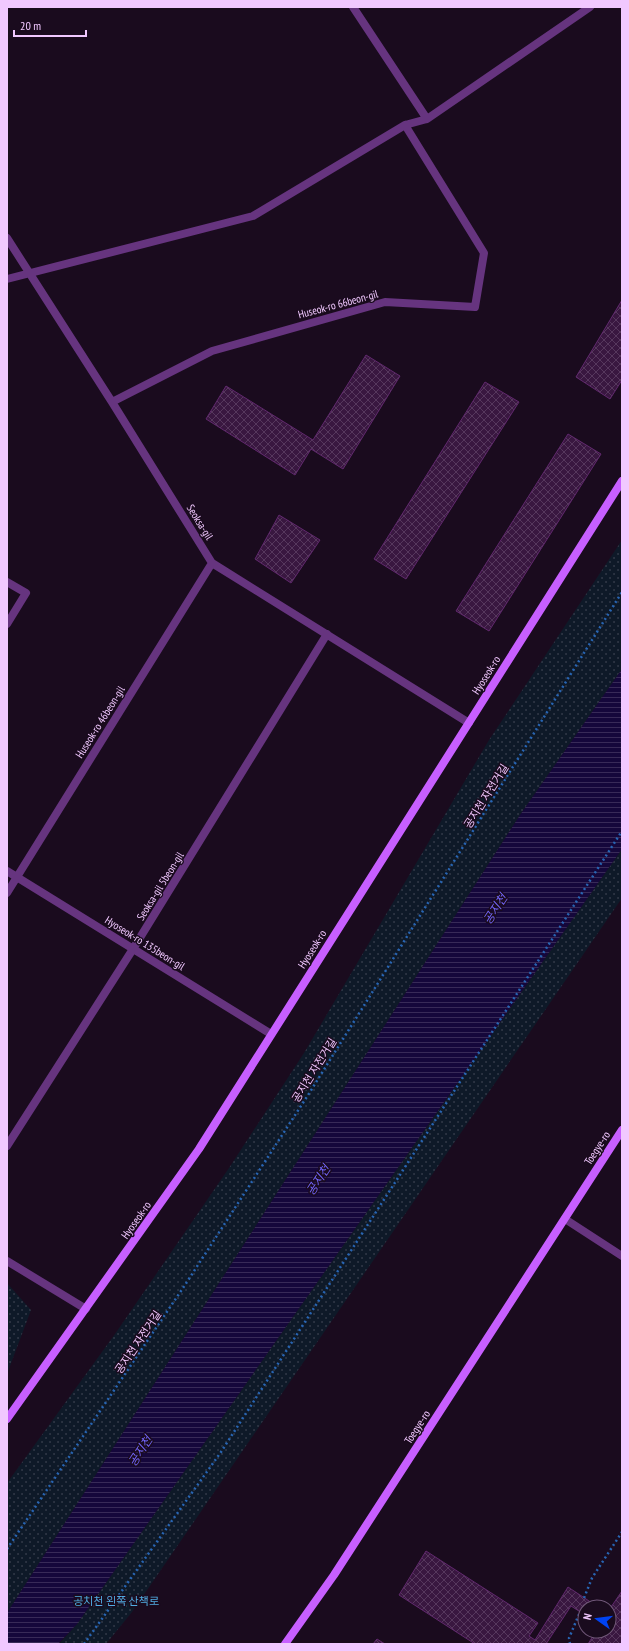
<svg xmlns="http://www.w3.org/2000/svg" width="629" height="1651" viewBox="0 0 629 1651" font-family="'PT Sans Narrow','Noto Sans KR',sans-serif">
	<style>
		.green { fill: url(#green-dots) }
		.water { fill: url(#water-rules) }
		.building { fill: url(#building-cross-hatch); stroke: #60286d }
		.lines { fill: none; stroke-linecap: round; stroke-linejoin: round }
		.path { stroke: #2865b3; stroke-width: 2.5; stroke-dasharray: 2 3; stroke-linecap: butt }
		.street { stroke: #66347f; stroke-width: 8 }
		.secondary { stroke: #c75fff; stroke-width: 8 }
		.labels { text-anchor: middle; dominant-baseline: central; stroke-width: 3; stroke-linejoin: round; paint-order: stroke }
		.street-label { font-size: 11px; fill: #f1c8ff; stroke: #1a0b1e }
		.park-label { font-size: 11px; fill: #51ace2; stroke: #1a0b1e }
		.water-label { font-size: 12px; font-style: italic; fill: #7467ff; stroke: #1a0b1e }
	</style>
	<defs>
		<pattern id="green-dots" width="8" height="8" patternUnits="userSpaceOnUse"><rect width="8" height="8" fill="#0e1928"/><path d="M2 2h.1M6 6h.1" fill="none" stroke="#323948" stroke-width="1.8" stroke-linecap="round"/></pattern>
		<pattern id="water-rules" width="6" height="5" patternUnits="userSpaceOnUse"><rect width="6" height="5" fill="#15073b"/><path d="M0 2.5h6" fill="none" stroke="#382a58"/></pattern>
		<pattern id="building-cross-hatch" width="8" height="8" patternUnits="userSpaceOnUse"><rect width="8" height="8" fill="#391740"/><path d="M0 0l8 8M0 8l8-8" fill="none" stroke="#56375d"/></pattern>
	</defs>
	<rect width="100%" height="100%" fill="#1a0b1e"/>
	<path class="green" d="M622,540v129l-102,146 -513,798v-130l108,-149 114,-166 75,-115 185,-313z
		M622,849v49l-490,714 -26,32h-47l18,-20z
		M7,1283l24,27 -24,64z"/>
	<path class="water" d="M622,669v180l-545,775 -19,20h-51v-31l513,-798z"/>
	<path class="building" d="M622,300v80l-12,19 -34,-22z
		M366,355l34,21 -57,93 -32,-20 -16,26 -89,-56 20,-33 87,54z
		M485,382l34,20 -113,177 -32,-20z
		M568,434l33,20 -112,177 -33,-20z
		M279,515l41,25 -29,43 -36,-24z
		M426,1551l112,72 -9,13 6,4 33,-53 30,20h-13v8l-14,-9 -25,38h-71l-76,-49z
		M622,1591v53h-34l8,-13h13v-21z
		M377,1639l8,5h-12z"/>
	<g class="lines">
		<path class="path" d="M7,1549l178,-264 125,-193 312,-500
			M584,1598l8,-20 30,-46
			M84,1644l137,-192 401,-621
			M570,1644l-1,-6 11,-26"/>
		<path class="street" d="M353,7l74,112
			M7,238l105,164 100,161 257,160
			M7,279l246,-63 152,-91 22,-6 163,-112
			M112,402l100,-51 173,-49 90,5 9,-54 -79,-128
			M7,582l19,11 -19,31
			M7,871l264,163
			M7,893l205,-330
			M7,1146l126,-197 194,-315
			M565,1219l57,37
			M7,1261l79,48"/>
		<path class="secondary" d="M7,1419l192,-270 423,-668
			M285,1644l49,-69 288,-445"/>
	</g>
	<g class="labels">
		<g class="street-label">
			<text transform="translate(338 304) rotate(-15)">Huseok-ro 66beon-gil</text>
			<text transform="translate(200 522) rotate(58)">Seoksa-gil</text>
			<text transform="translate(486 675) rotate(-58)">Hyoseok-ro</text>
			<text transform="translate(100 722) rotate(-58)">Huseok-ro 46beon-gil</text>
			<text transform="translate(486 796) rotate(-58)">공지천 자전거길</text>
			<text transform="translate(160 886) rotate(-58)">Seoksa-gil 5beon-gil</text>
			<text transform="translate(145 943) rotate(32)">Hyoseok-ro 135beon-gil</text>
			<text transform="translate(312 949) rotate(-58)">Hyoseok-ro</text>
			<text transform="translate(314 1070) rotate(-58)">공지천 자전거길</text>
			<text transform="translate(597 1148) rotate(-57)">Toegye-ro</text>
			<text transform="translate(136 1220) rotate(-55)">Hyoseok-ro</text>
			<text transform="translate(138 1342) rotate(-56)">공지천 자전거길</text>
			<text transform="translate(417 1427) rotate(-57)">Toegye-ro</text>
		</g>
		<g class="park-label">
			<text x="116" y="1601">공치천 왼쪽 산책로</text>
		</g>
		<g class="water-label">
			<text transform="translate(495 909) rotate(-57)">공지천</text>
			<text transform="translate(318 1180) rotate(-57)">공지천</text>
			<text transform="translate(140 1451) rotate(-57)">공지천</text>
		</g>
	</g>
	<rect width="629" height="1651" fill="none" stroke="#f1c8ff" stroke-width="16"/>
	<g transform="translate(597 1619) rotate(284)"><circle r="19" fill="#1a0b1e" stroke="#705778"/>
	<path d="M0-3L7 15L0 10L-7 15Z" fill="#0043f3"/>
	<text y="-6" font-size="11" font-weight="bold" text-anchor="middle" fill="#f1c8ff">N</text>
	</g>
	<path d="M14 30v6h72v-6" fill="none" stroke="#f1c8ff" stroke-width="2"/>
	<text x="20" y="30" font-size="12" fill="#f1c8ff" stroke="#1a0b1e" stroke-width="3" paint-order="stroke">20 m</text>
</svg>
